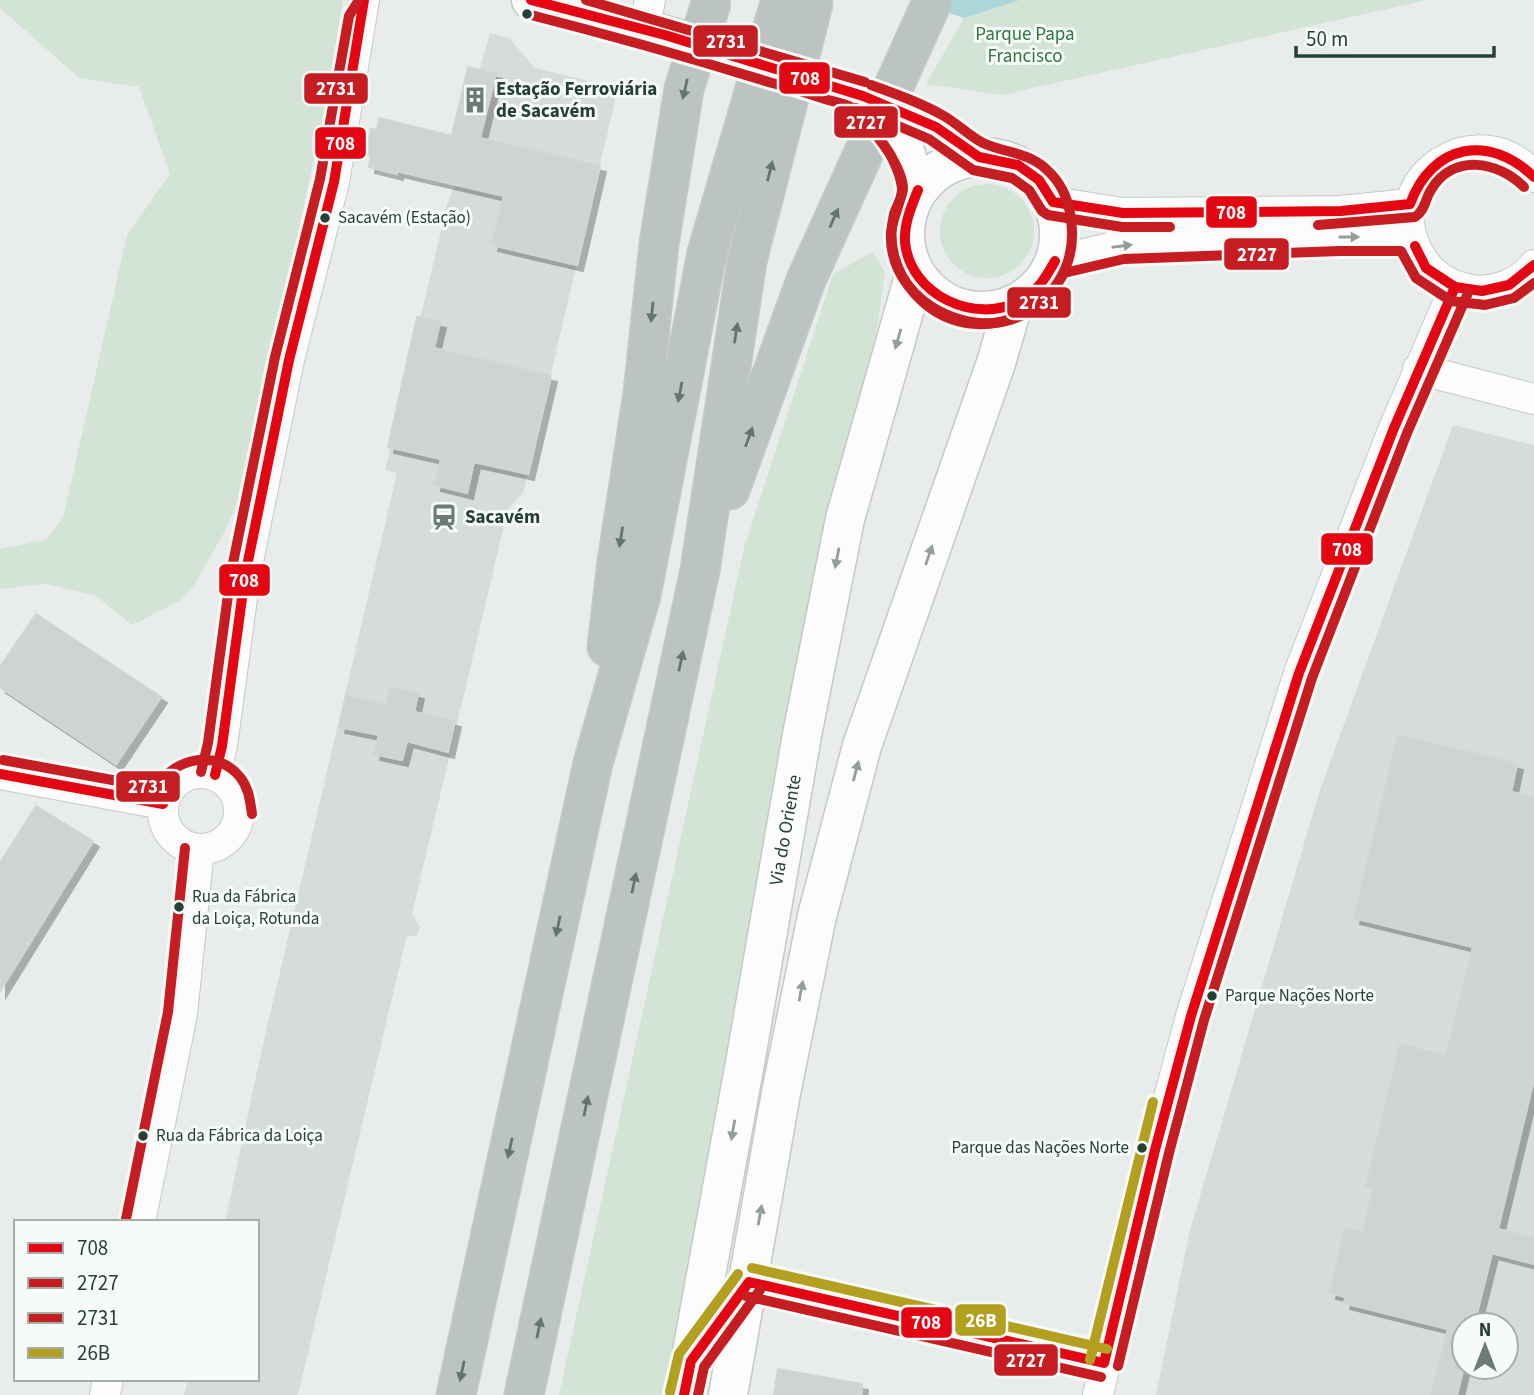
<svg xmlns="http://www.w3.org/2000/svg" width="1534" height="1395" viewBox="0 0 1534 1395" font-family="'Source Sans 3',sans-serif">
	<style>
		.built { fill: #d6ddd9; fill-rule: evenodd }
		.green { fill: #d3e4d6 }
		.water { fill: #acd6d7 }
		.building { fill: #cfd4d1; stroke: #d1d5d3; stroke-width: 2; filter: url(#shadow) }
		.lines { fill: none; stroke-linecap: round; stroke-linejoin: round }
		.street-casing { stroke: #c5c9c7; stroke-width: 32 }
		.secondary-casing { stroke: #c4c9c7; stroke-width: 41 }
		.highway-casing { stroke: #c3cac8; stroke-width: 41 }
		.street { stroke: #fcfcfc; stroke-width: 30 }
		.secondary { stroke: #fcfcfc; stroke-width: 38 }
		.highway { stroke: #bcc4c1; stroke-width: 38 }
		.highway-bridge-casing { stroke: #c3cac8; stroke-width: 41; stroke-linecap: butt }
		.highway-bridge { stroke: #bcc4c1; stroke-width: 38 }
		.bus-1-casing { stroke: #f7fbf8; stroke-width: 16 }
		.bus-2-casing { stroke: #f7fbf8; stroke-width: 16 }
		.bus-3-casing { stroke: #f7fbf8; stroke-width: 16 }
		.bus-4-casing { stroke: #f7fbf8; stroke-width: 16 }
		.bus-1 { stroke: #e30613; stroke-width: 10 }
		.bus-2 { stroke: #c61d23; stroke-width: 10 }
		.bus-3 { stroke: #c61d23; stroke-width: 10 }
		.bus-4 { stroke: #b39f20; stroke-width: 10 }
		.oneway { fill: #62756e }
		.oneway2 { fill: #919e99 }
		.bus-dot { fill: #264036; stroke: #f7fbf8; stroke-width: 2.5 }
		.labels { text-anchor: middle; dominant-baseline: central; stroke-width: 6; stroke-linejoin: round; paint-order: stroke }
		.bus-label { font-size: 17px; fill: #264036; stroke: #f7fbf8; text-anchor: start }
		.park-label { font-size: 19px; fill: #327543; stroke: #f7fbf8 }
		.poi-label { font-size: 19px; font-weight: bold; fill: #264036; stroke: #f7fbf8; text-anchor: start }
		.street-label { font-size: 19px; fill: #264036; stroke: #f7fbf8 }
		.line-badge { stroke: #f7fbf8; stroke-width: 2.5 }
		.badge-label { font-size: 19px; text-anchor: middle; font-weight: bold; fill: #fff }
	</style>
	<defs>
		<filter id="shadow"><feDropShadow dx="6" dy="6" stdDeviation="0" flood-color="#0004"/></filter>
	</defs>
	<rect width="100%" height="100%" fill="#e8ecea"/>
	<path class="built" d="M490,33l19,5 26,30 83,20 -95,405 -15,16 -96,405 8,13 -3,10 -10,-2 -109,460h-114l4,-16h69v-157h-32l36,-169 136,-580 -12,-3 62,-265 8,-20 -35,-9 10,-46 21,5 17,-68 12,2z
		M1453,425l81,20v950h-378l34,-165 129,-437zM1464,1325h42v42h-42z"/>
	<path class="green" d="M0,0h343l-15,93 -85,397 -18,41 -31,54 -13,15 -49,25 -37,-30 -50,-11 -45,5v-40l46,-9 17,-22 64,-283 43,-61 -31,-87 -60,-9 -79,-70z
		M1020,0h407l-425,95 -76,-11 38,-66z
		M940 231a47 47 0 1 1 94 0a47 47 0 1 1-94 0Z
		M873,252l12,20 -8,57 -44,187 -164,879h-110l185,-847 89,-274z"/>
	<path class="water" d="M912,0h108l-56,18z"/>
	<path class="building" d="M468,67l28,6 -16,65 120,28 -23,99 -85,-20 12,-49 -107,-25v3l-28,-7 2,-12 -6,-1 6,-25 6,1 2,-12 73,18z
		M417,317l23,5 -6,26 117,28 -23,98 -54,-12 -7,31 -32,-8 6,-26 -53,-12z
		M36,614l125,83 -45,67 -116,-77v-20z
		M390,687l28,6 -4,19 41,9 -7,31 -41,-11 -5,19 -28,-6 5,-19 -40,-8 7,-31 40,9z
		M1398,735l119,29 -6,28 23,5v282l-36,150 36,9v26l-42,-11 -18,72h-10v41l-7,29h-26l17,-66 -104,-26 2,-6 -16,-4 15,-65 18,4 10,-44 -7,-2 34,-142 46,12 27,-109 -119,-29z
		M36,806l57,35 -93,150v-128z
		M778,1369l84,15 -1,11h-87z"/>
	<g class="lines">
		<g class="street-casing">
			<path id="street" d="M644,30l6,-30
				M1534,177c-53,-65 -156,0 -116,75 11,22 30,34 54,38 23,3 48,-7 62,-25
				M1053,202l70,11 218,-2 69,-7
				M1055,261l67,-16 218,-8h70
				M1418,369l116,30
				M163 811a38 38 0 1 1 76 0a38 38 0 1 1-76 0Z
				M0,774l163,30
				M215,775l7,-29 23,-170 44,-216 45,-178 30,-182
				M140,1222l42,-208 17,-165
				M749,1282l355,81
				M105,1395l3,-16
				M1098,1395l57,-245 36,-134 108,-343 95,-245 61,-141"/>
		</g>
		<g class="secondary-casing">
			<g id="secondary">
				<path d="M531,0l134,35 198,61 73,31 43,30"/>
				<path d="M864,98l40,51 14,41"/>
				<circle cx="982" cy="234" r="77"/>
				<path id="s1" d="M684,1395l61,-332 57,-328 43,-216 70,-246"/>
				<path d="M728,1395l53,-302 36,-177 45,-170 134,-383 17,-58"/>
			</g>
		</g>
		<g class="highway-casing">
			<path id="highway" d="M730,490l76,-210
				M607,647l10,-85 26,-169 16,-149
				M456,1395l137,-632 48,-168 66,-342
				M524,1395l176,-825 47,-309"/>
		</g>
		<use href="#street" class="street"/>
		<use href="#secondary" class="secondary"/>
		<use href="#highway" class="highway"/>
		<g class="highway-bridge-casing">
			<path id="highway-bridge" d="M659,244l25,-155 28,-89
				M707,253l74,-253
				M747,261l67,-261
				M806,280l127,-280"/>
		</g>
		<use href="#highway-bridge" class="highway-bridge"/>
		<g class="bus-1-casing">
			<path id="bus-1" d="M531,0l134,35 198,61 73,31 43,30 39,8 21,15 14,22
				M918,190c-7,17 -14,34 -13,52 5,53 70,83 115,59 18,-10 26,-24 35,-40
				M1053,202l70,11 218,-2 69,-7
				M1410,204c22,-60 79,-71 124,-27
				M1415,246l11,22 29,19 27,4 27,-6 25,-20
				M0,774l163,30
				M215,775l7,-29 23,-170 44,-216 45,-178 30,-182
				M749,1282l355,81
				M1104,1363l51,-213 36,-134 108,-343 95,-245 61,-141
				M684,1395l7,-34 58,-79"/>
		</g>
		<g class="bus-2-casing">
			<path id="bus-2" d="M527,14c83,21 164,44 245,69 19,5 37,11 56,17 8,2 18,4 25,8 6,3 36,42 39,50 4,8 9,21 10,30 1,9 -10,32 -11,45 -3,55 53,94 103,90 32,-3 55,-23 70,-50l60,-14 216,-8h61l15,27 35,23 34,4 29,-7 20,-15
				M856,108l73,31 44,31 39,8 17,12 13,21 6,4 74,12h48
				M1318,225l97,-8c10,-6 10,-18 16,-27 22,-37 67,-29 93,-3
				M746,1296l355,81
				M1118,1366l51,-213 35,-133 108,-342 95,-245 61,-140
				M698,1395l6,-28 56,-77"/>
		</g>
		<g class="bus-3-casing">
			<path id="bus-3" d="M586,0l279,82
				M855,108c15,19 48,56 48,81 0,7 -7,18 -9,25 -7,29 1,57 20,79 59,68 170,16 157,-73 -2,-19 -10,-38 -25,-51 -18,-17 -41,-16 -63,-26 -14,-7 -25,-19 -39,-27 -23,-13 -48,-22 -73,-31
				M3,760l153,28c17,-30 61,-40 84,-11 9,11 10,24 12,37
				M201,772l7,-29 23,-170 44,-216 45,-178 29,-163 10,-16
				M126,1219l42,-207 17,-164"/>
		</g>
		<g class="bus-4-casing">
			<path id="bus-4" d="M752,1268l355,81
				M1090,1360l63,-258
				M670,1392l9,-38 59,-80"/>
		</g>
		<use href="#bus-1" class="bus-1"/>
		<use href="#bus-2" class="bus-2"/>
		<use href="#bus-3" class="bus-3"/>
		<use href="#bus-4" class="bus-4"/>
	</g>
	<defs><path id="oneway-solid" d="M-6-.8H1V-3.2L6.5 0L1 3.2V.8H-6Z" transform="scale(1.75)"/></defs>
	<g class="oneway">
		<use href="#oneway-solid" transform="translate(685 89) rotate(103)"/>
		<use href="#oneway-solid" transform="translate(770 171) rotate(-76)"/>
		<use href="#oneway-solid" transform="translate(834 218) rotate(-66)"/>
		<use href="#oneway-solid" transform="translate(652 312) rotate(96)"/>
		<use href="#oneway-solid" transform="translate(736 333) rotate(-81)"/>
		<use href="#oneway-solid" transform="translate(680 392) rotate(101)"/>
		<use href="#oneway-solid" transform="translate(749 437) rotate(-70)"/>
		<use href="#oneway-solid" transform="translate(621 537) rotate(99)"/>
		<use href="#oneway-solid" transform="translate(681 661) rotate(-78)"/>
		<use href="#oneway-solid" transform="translate(634 883) rotate(-78)"/>
		<use href="#oneway-solid" transform="translate(558 926) rotate(102)"/>
		<use href="#oneway-solid" transform="translate(586 1106) rotate(-78)"/>
		<use href="#oneway-solid" transform="translate(510 1148) rotate(102)"/>
		<use href="#oneway-solid" transform="translate(539 1328) rotate(-78)"/>
		<use href="#oneway-solid" transform="translate(462 1371) rotate(102)"/>
	</g>
	<g class="oneway2">
		<use href="#oneway-solid" transform="translate(1349 237)"/>
		<use href="#oneway-solid" transform="translate(1122 246) rotate(-8)"/>
		<use href="#oneway-solid" transform="translate(898 339) rotate(106)"/>
		<use href="#oneway-solid" transform="translate(929 555) rotate(-71)"/>
		<use href="#oneway-solid" transform="translate(837 558) rotate(101)"/>
		<use href="#oneway-solid" transform="translate(856 771) rotate(-75)"/>
		<use href="#oneway-solid" transform="translate(801 991) rotate(-79)"/>
		<use href="#oneway-solid" transform="translate(733 1130) rotate(100)"/>
		<use href="#oneway-solid" transform="translate(760 1215) rotate(-80)"/>
	</g>
	<defs>
		<g id="building-bare" transform="scale(2.1)"><path d="M-4-6H4V6H1V3H-1V6H-4ZM-2.5-4.3h1.7v1.8h-1.7ZM.8-4.3h1.7v1.8H.8ZM-2.5-1h1.7V.8h-1.7ZM.8-1h1.7V.8H.8Z" fill="#6a7c75" stroke="#f7fbf8" stroke-width="2.5" paint-order="stroke"/></g>
		<g id="station-bare" transform="scale(2.1)"><path d="M-3-6H3Q5-6 5-4V2Q5 4 3 4L4.5 6H3L1.5 4h-3L-3 6H-4.5L-3 4Q-5 4-5 2V-4Q-5-6-3-6ZM-3.5-4v3h7v-3ZM-3.5 1v1.5H-2V1ZM2 1v1.5H3.5V1Z" fill="#6a7c75" stroke="#f7fbf8" stroke-width="2.5" paint-order="stroke"/></g>
	</defs>
	<g fill-rule="evenodd">
		<use href="#building-bare" x="475" y="100"/>
		<use href="#station-bare" x="444" y="517"/>
	</g>
	<g class="bus-dot">
		<circle cx="527" cy="14" r="6"/>
		<circle cx="325" cy="218" r="6"/>
		<circle cx="179" cy="907" r="6"/>
		<circle cx="1212" cy="996" r="6"/>
		<circle cx="143" cy="1136" r="6"/>
		<circle cx="1142" cy="1148" r="6"/>
	</g>
	<g class="labels">
		<g class="bus-label">
			<text x="338" y="218">Sacavém (Estação)</text>
			<text x="192" y="897">Rua da Fábrica<tspan x="192" dy="22">da Loiça, Rotunda</tspan></text>
			<text x="1225" y="996">Parque Nações Norte</text>
			<text x="156" y="1136">Rua da Fábrica da Loiça</text>
			<text x="1129" y="1148" text-anchor="end">Parque das Nações Norte</text>
		</g>
		<g class="park-label">
			<text x="1025" y="34">Parque Papa<tspan x="1025" dy="22">Francisco</tspan></text>
		</g>
		<g class="poi-label">
			<text x="496" y="89">Estação Ferroviária<tspan x="496" dy="22">de Sacavém</tspan></text>
			<text x="465" y="517">Sacavém</text>
		</g>
		<g class="street-label">
			<text stroke="none"><textPath href="#s1" startOffset="574">Via do Oriente</textPath></text>
		</g>
	</g>
	<g class="line-badge">
		<rect x="692" y="24" width="67" height="34" rx="7" fill="#c61d23"/>
		<rect x="778" y="61" width="53" height="34" rx="7" fill="#e30613"/>
		<rect x="303" y="72" width="66" height="33" rx="7" fill="#c61d23"/>
		<rect x="833" y="105" width="66" height="34" rx="7" fill="#c61d23"/>
		<rect x="314" y="126" width="53" height="34" rx="7" fill="#e30613"/>
		<rect x="1205" y="195" width="53" height="34" rx="7" fill="#e30613"/>
		<rect x="1223" y="237" width="67" height="34" rx="7" fill="#c61d23"/>
		<rect x="1006" y="286" width="66" height="33" rx="7" fill="#c61d23"/>
		<rect x="1320" y="532" width="54" height="34" rx="7" fill="#e30613"/>
		<rect x="218" y="563" width="53" height="34" rx="7" fill="#e30613"/>
		<rect x="115" y="770" width="66" height="33" rx="7" fill="#c61d23"/>
		<rect x="954" y="1303" width="53" height="34" rx="7" fill="#b39f20"/>
		<rect x="900" y="1306" width="53" height="33" rx="7" fill="#e30613"/>
		<rect x="993" y="1343" width="66" height="34" rx="7" fill="#c61d23"/>
	</g>
	<g class="badge-label">
		<text x="726" y="48">2731</text>
		<text x="805" y="85">708</text>
		<text x="336" y="95">2731</text>
		<text x="866" y="129">2727</text>
		<text x="340" y="150">708</text>
		<text x="1231" y="219">708</text>
		<text x="1257" y="261">2727</text>
		<text x="1039" y="309">2731</text>
		<text x="1347" y="556">708</text>
		<text x="244" y="587">708</text>
		<text x="148" y="793">2731</text>
		<text x="981" y="1327">26B</text>
		<text x="926" y="1329">708</text>
		<text x="1026" y="1367">2727</text>
	</g>
	<rect x="14" y="1220" width="245" height="161" fill="#f7fbf8" stroke="#a3b0aa" stroke-width="2"/>
	<rect x="28" y="1243" width="35" height="10" fill="#e30613" stroke="#a3b0aa" stroke-width="2"/>
	<text x="77" y="1255" font-size="21" fill="#264036">708</text>
	<rect x="28" y="1278" width="35" height="10" fill="#c61d23" stroke="#a3b0aa" stroke-width="2"/>
	<text x="77" y="1290" font-size="21" fill="#264036">2727</text>
	<rect x="28" y="1313" width="35" height="10" fill="#c61d23" stroke="#a3b0aa" stroke-width="2"/>
	<text x="77" y="1325" font-size="21" fill="#264036">2731</text>
	<rect x="28" y="1348" width="35" height="10" fill="#b39f20" stroke="#a3b0aa" stroke-width="2"/>
	<text x="77" y="1360" font-size="21" fill="#264036">26B</text>
	<g transform="translate(1485 1346)"><circle r="33" fill="#f7fbf8" stroke="#a3b0aa" stroke-width="2"/>
	<path d="M0-5L12 26L0 18L-12 26Z" fill="#6a7c75"/>
	<text y="-10" font-size="19" font-weight="bold" text-anchor="middle" fill="#264036">N</text>
	</g>
	<path d="M1296 46v10h198v-10" fill="none" stroke="#264036" stroke-width="3.5"/>
	<text x="1306" y="46" font-size="21" fill="#264036" stroke="#f7fbf8" stroke-width="5" paint-order="stroke">50 m</text>
</svg>
